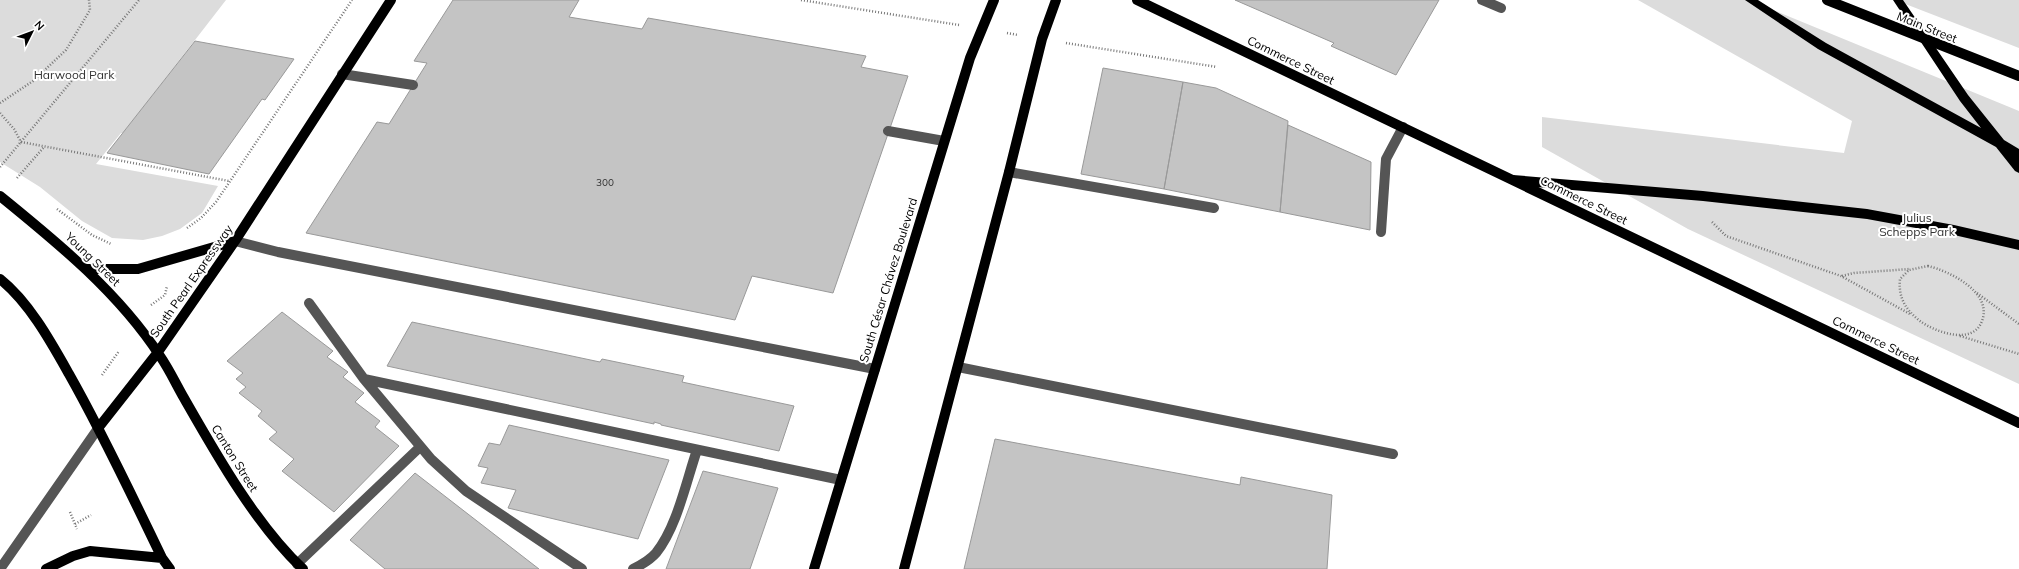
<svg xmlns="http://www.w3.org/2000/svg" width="2019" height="569" viewBox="0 0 2019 569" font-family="Mulish,sans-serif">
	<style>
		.green { fill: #dcdcdc }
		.building { fill: #c4c4c4; stroke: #999 }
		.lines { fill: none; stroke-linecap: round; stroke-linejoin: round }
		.path { stroke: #777; stroke-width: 2.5; stroke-dasharray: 1 2; stroke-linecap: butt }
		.minor { stroke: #555; stroke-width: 10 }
		.major { stroke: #000; stroke-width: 10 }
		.highway { fill: #000; fill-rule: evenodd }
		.labels { text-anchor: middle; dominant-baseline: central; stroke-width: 4; stroke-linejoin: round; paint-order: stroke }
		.number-label { font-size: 10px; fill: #313131 }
		.street-label { font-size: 12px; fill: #000; stroke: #fff }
		.park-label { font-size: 12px; fill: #333; stroke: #fff }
	</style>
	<rect width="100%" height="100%" fill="#fff"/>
	<path class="green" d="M0,0h226l-103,133h-2l-25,31 122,22 -16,27 -22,16 -18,7 -19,4 -31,-2 -30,-17 -42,-34 -40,-25z
		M1638,0h111l270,111v273l-331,-155 -146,-82v-30l302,36 8,-32z
		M1895,0h124v48z"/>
	<path class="building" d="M453,0h126l-10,17 73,12 6,-11 218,38 -5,11 47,9 -75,217 -81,-17 -17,44 -429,-87 71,-111 12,2 38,-61 -13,-2z
		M1235,0h204l-43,75 -65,-29 3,-3z
		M195,41l99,18 -29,41 -3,-1 -53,75 -102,-21z
		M1103,68l80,14 -19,107 -83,-15z
		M1183,82l33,6 72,33 -8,91 -116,-23z
		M1288,125l83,37 -1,68 -90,-18z
		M282,312l51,39 -6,6 21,15 -5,5 21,16 -9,9 25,19 -5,6 24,19 -65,66 -52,-41 12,-12 -25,-20 8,-7 -19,-16 4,-5 -23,-18 7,-6 -10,-8 7,-6 -16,-12z
		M412,322l188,40 2,-3 82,17 -2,6 112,24 -15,45 -118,-26v-1l-7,-2v2l-267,-58z
		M509,425l160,35 -31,79 -130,-31 8,-18 -35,-7 7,-15 -10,-2 11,-23 11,2z
		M995,439l245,46 1,-8 91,18 -5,74h-363z
		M703,471l75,17 -28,81h-84z
		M415,473l124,96h-154l-35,-29z"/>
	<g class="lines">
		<path class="path" d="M801,0l158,25
			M1007,33l11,2
			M1066,43l151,24
			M0,103l33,-22 33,-31 24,-40 -1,-10
			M0,113l14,16 7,13 208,39
			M0,167l139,-167
			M17,178l27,-31
			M57,209l35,26 19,9
			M1712,222l14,14 115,40 69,38
			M187,228l14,-10 15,-16 136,-202
			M1928,266c21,5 65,26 54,55 -9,25 -47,11 -62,0 -14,-11 -22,-23 -20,-42l9,-9z
			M1842,276l12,-3 56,-4
			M1977,293l42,31
			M151,305l14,-10 2,-9
			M1960,336l59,18
			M102,375l17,-24
			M70,512l7,17
			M75,524l16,-9"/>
		<path class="minor" d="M1482,0l19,8
			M342,74l71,11
			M888,131l56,10
			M1009,172l205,36
			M1381,232l5,-73 17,-32
			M235,241l43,11 597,117
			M309,303l55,76 67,80 35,32 116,78
			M958,367l435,87
			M364,379l477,101
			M297,564l123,-117
			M0,569l99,-142
			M633,569c8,-4 17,-9 23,-16 21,-26 30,-71 41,-103"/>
		<path class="major" d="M1137,0l882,423
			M1827,0l192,76
			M0,196c58,47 119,97 160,160 9,13 16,28 24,42 32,56 72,127 119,171
			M87,269h51l97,-28
			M0,279c29,23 51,63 69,95 34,60 63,122 93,184l8,11
			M99,427l59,-75 77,-111 156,-241
			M46,569l27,-13 17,-5 72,7
			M814,569l156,-511 24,-58
			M904,569l105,-397 33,-133 14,-39"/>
		<path class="highway" d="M1745,0h13l68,43 155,85 -21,-27 -67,-101h10l65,95 36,45 15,9v24l-4,-2 -19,-24 -178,-98z
			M1513,175l190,16 164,18 87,16 65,15v10l-65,-15 -87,-16 -164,-18 -190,-16 -4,-2 -2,-3 2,-3z"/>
	</g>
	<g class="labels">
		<g class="number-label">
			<text x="605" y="182">300</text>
		</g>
		<g class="street-label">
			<text transform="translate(1927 27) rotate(22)">Main Street</text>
			<text transform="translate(1291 60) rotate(26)">Commerce Street</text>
			<text transform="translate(1584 200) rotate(26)">Commerce Street</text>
			<text transform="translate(93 259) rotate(44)">Young Street</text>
			<text transform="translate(888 280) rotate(-73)">South César Chávez Boulevard</text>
			<text transform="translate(191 281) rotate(-55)">South Pearl Expressway</text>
			<text transform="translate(1876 340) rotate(26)">Commerce Street</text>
			<text transform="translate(235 458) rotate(58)">Canton Street</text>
		</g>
		<g class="park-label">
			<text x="74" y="74">Harwood Park</text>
			<text x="1917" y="217">Julius<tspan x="1917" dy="14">Schepps Park</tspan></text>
		</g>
	</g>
	<g transform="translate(32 32) rotate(48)" stroke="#ffffff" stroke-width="3" paint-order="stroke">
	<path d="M0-3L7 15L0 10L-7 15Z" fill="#000000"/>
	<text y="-6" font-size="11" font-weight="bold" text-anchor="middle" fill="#000000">N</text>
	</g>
</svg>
